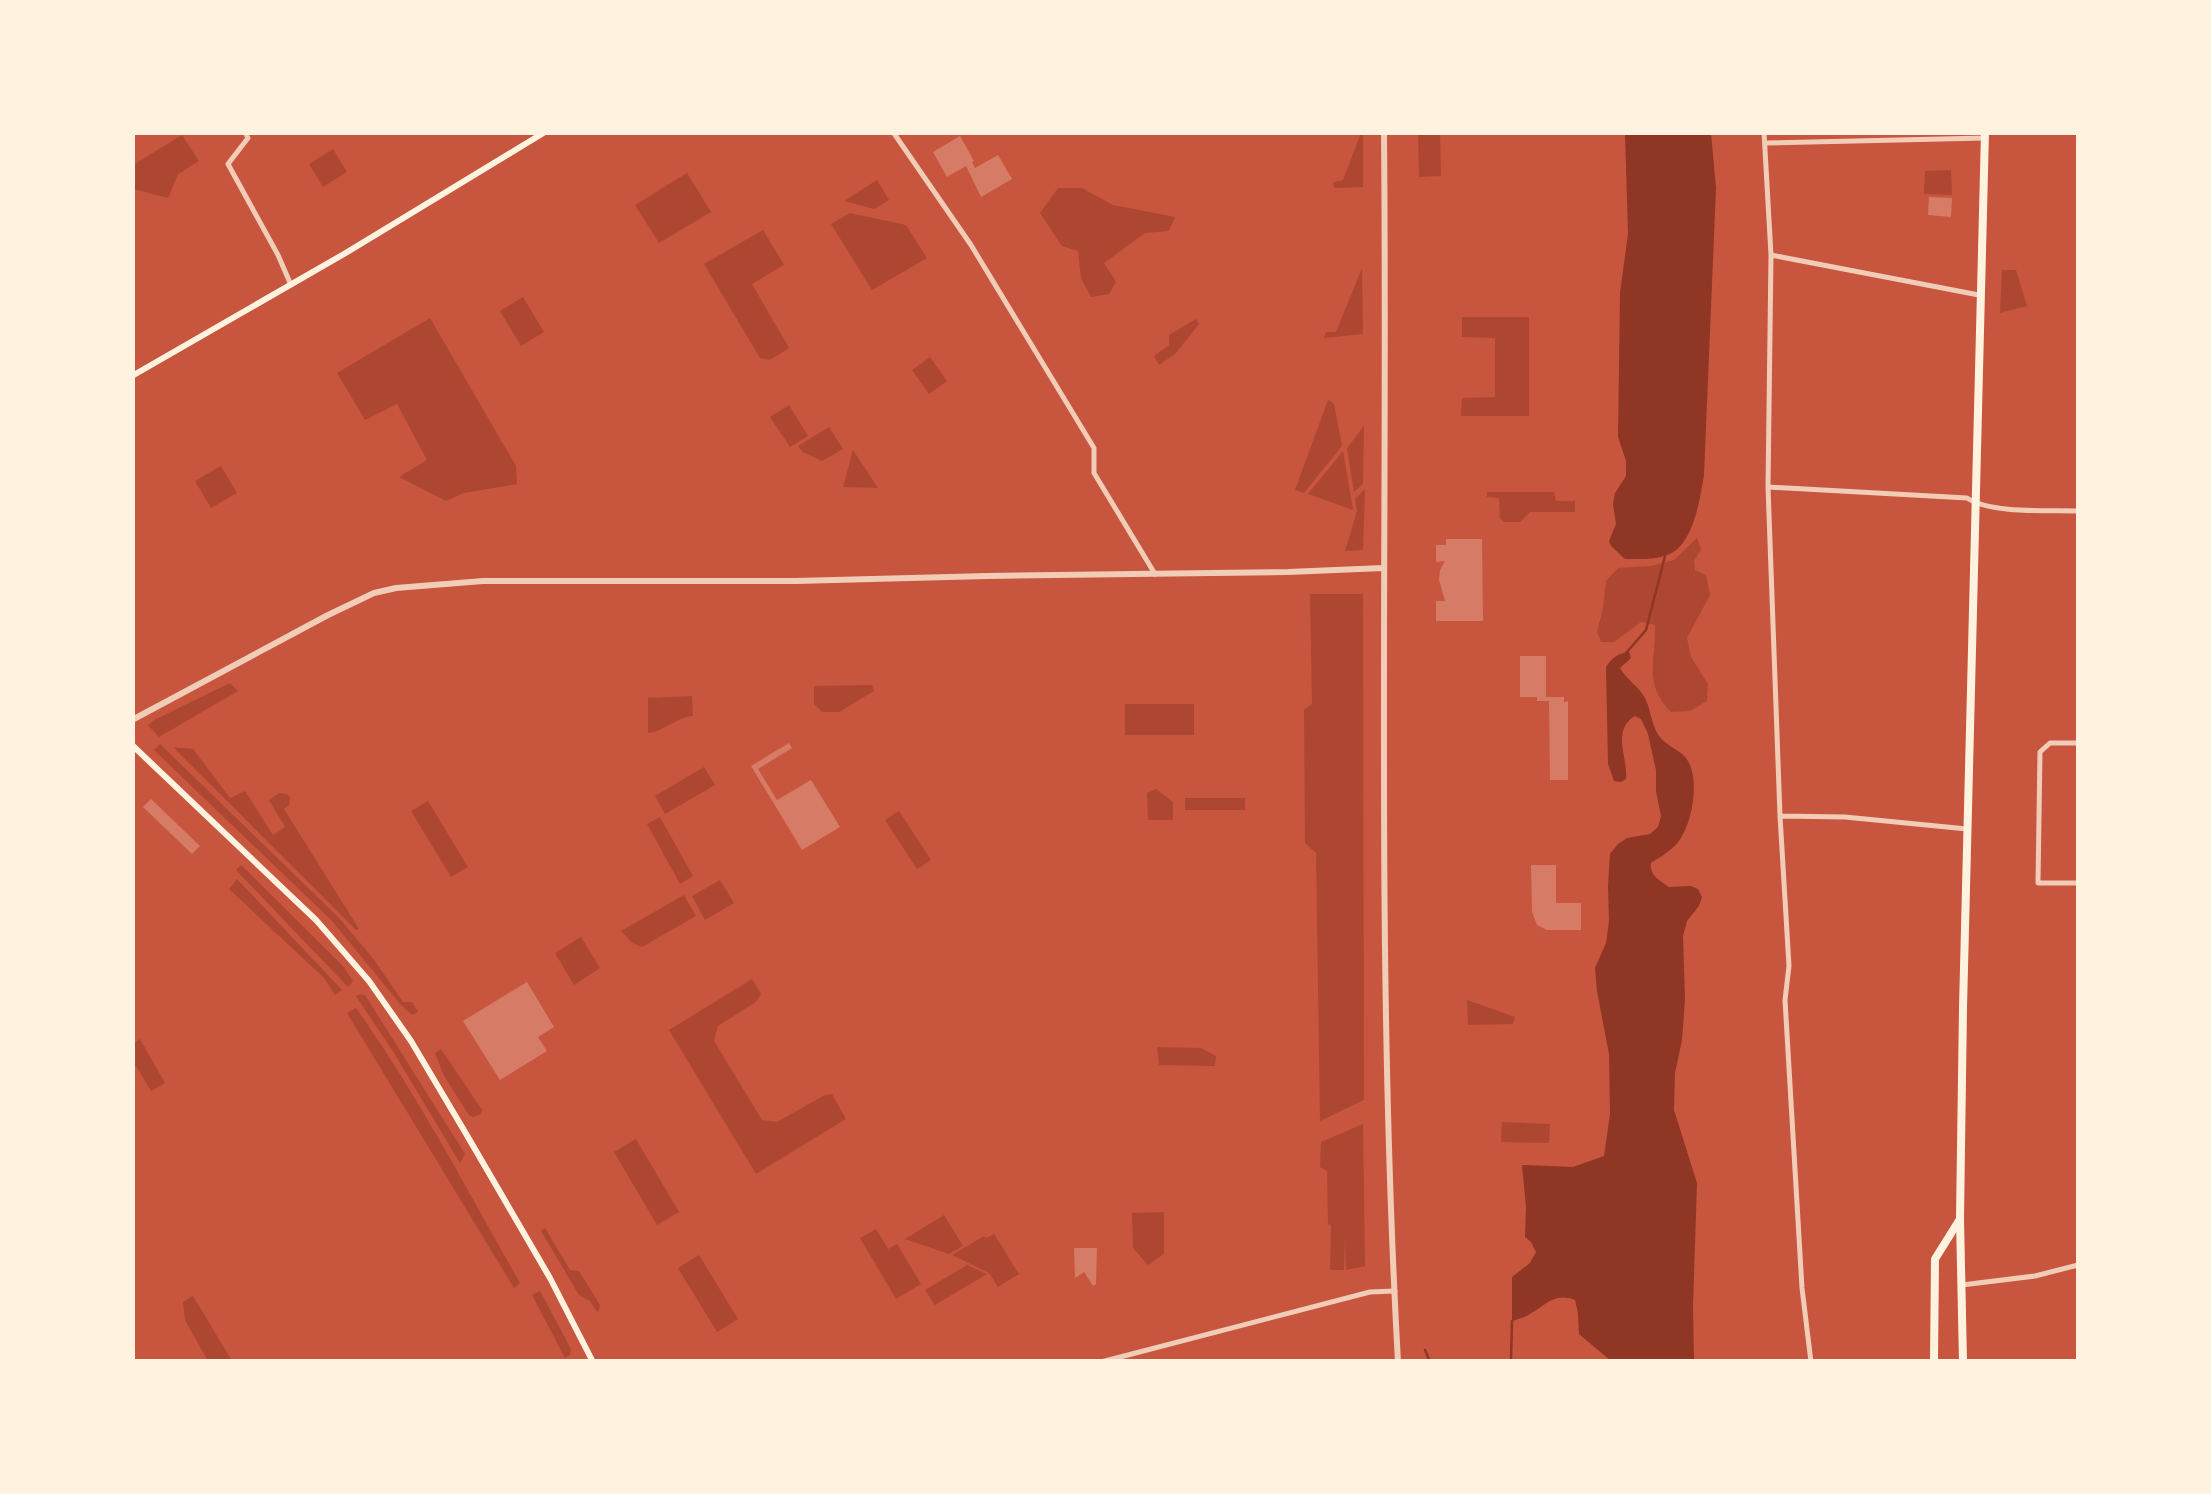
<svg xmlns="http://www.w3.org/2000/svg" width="2211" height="1494" viewBox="0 0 2211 1494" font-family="'Fira Sans Condensed',sans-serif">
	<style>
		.green { fill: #ae4732 }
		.water { fill: #8f3625 }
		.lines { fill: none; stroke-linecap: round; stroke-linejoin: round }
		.stream { stroke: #8f3625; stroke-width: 2.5 }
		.building { fill: #d67c66 }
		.minor { stroke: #f1ccb7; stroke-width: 5 }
		.tertiary { stroke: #f1ccb7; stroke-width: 6 }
		.secondary { stroke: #fff3e0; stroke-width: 6 }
		.primary { stroke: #fff3e0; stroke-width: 8 }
	</style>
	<rect width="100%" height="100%" fill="#c8553d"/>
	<path class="green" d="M1361,133h2v54l-28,1 -2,-3 1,-3 9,-2z
		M1418,133h22l1,43 -22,1z
		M182,135l17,26 -21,13 -10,24 -35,-9v-24z
		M333,149l14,23 -24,15 -14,-23z
		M1951,170l1,25 -28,-1 1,-23z
		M687,173l24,39 -52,31 -24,-38z
		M877,180l12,20 -15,9 -30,-8z
		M1058,188h24l31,17 62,12 -6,14 -24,2 -41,30 12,19 -7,12 -18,3 -10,-19 -3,-27 -16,-5 -22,-33z
		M850,213l56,12 21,33 -55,32 -41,-66z
		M763,230l21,35 -32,19 37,64 -19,12 -10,-2 -56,-94z
		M1362,268l1,66 -39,4 2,-6h10z
		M2002,270h14l11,36 -27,7z
		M523,297l21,35 -23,14 -21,-35z
		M1462,317h67v99h-68l1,-18 33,-1v-59l-33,-1z
		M430,318l86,148 1,18 -53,9 -18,8 -47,-24 28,-17 -30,-56 -32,16 -28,-47z
		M1196,319l3,5 -24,30 -16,11 -5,-9 15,-11v-10z
		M930,357l17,24 -18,13 -17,-24z
		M1328,400l6,4 8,42 -38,47 -9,-3z
		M789,405l19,31 -18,11 -20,-30z
		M1364,426l-1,58 -9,8 -7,-44z
		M829,427l14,22 -21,12 -19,-9 -5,-6z
		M853,450l25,38 -35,-1z
		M1343,451l10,59 -45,-16z
		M221,466l16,27 -26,15 -16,-27z
		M1365,489l-2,61 -18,1 12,-40 -2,-12z
		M1487,492h67l2,9h19v11h-45l-10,10h-16l-4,-4 -1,-20 -12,-1z
		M1697,538l4,11 -7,12 1,9 11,5 4,20 -23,43 4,19 17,27 -1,17 -17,10 -19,1c-28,-27 -15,-52 -16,-87l-14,-3 -27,20h-13l-4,-11 6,-22 3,-28 12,-13 33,-2 23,-6z
		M1310,594h53l1,506 -44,21 -4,-268 -11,-10 -1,-133 8,-6z
		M230,683l8,8 -79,46 -11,-12 6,-5z
		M872,685l2,6 -35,21h-17l-8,-8v-18z
		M692,696l1,20c-16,1 -28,15 -45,17v-35z
		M1125,704h69v31h-69z
		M160,744l179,174 33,39 31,45h9l6,10 -6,3 -12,-11 -68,-83 -178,-171z
		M173,747l20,2 37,49 15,-7 28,44 12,-8 -16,-27 10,-7 8,1 3,4 -1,7 -5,4 75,120 -3,1z
		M704,767l11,18 -50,29 -10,-18z
		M1156,789l17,13v18h-25l-1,-27z
		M1185,798h60v12h-60z
		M428,801l40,66 -17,10 -40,-66z
		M899,811l32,49 -14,9 -32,-49z
		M660,817l33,59 -13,8 -33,-60z
		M241,865l102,101 10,15 -5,6 -112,-117z
		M237,879l105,111 -7,5 -11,-17 -95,-89z
		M720,880l14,23 -29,17 -13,-24z
		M684,895l12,21 -54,31 -10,-4 -11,-12z
		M581,937l19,31 -26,17 -19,-32z
		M752,979l9,15 -5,8 -38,24 -4,15 48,79 15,2 48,-27 7,-1 14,25 -90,55 -87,-144z
		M360,994l5,1 100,159 -5,9 -66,-110 -38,-57z
		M1467,1000l48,17 -2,7 -45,1z
		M356,1008c62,87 111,182 164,275l-6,5 -167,-275z
		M140,1039l25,44 -14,8 -18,-30v-17z
		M1157,1047l44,1 15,8 -1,10 -56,-1z
		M441,1049l41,61 -1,4 -8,3 -4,-2 -25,-39 -9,-23z
		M1502,1122l48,2 -1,19 -48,-1z
		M1363,1124l2,142 -19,4 -1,-33 -1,33h-14l1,-45 -3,-1 -1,-53 -7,-4 1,-25z
		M636,1139l43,73 -22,13 -43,-73z
		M1164,1212v42l-16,11 -15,-17 -1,-35z
		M944,1215l19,31 -14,8 -44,-15z
		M545,1228l25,42 9,1 21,34 -1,5 -2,2 -7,-11 -11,-6 -38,-64z
		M876,1229l12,20 9,-5 24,40 -25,15 -36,-61z
		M994,1234l25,40 -21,13 -9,-14 -37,-18 32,-19 2,2z
		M699,1255l39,64 -21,13 -39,-64z
		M967,1265l20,9 -52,31 -10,-15z
		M540,1291l31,58 -1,6 -5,3 -33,-63z
		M193,1296l39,65h-24l-23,-41 -2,-18z"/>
	<path class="water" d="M1625,133h86l5,55 -12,287c-4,24 -11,72 -37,80 -14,5 -28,4 -42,4l-14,-13 -2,-5 7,-17 -3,-20 2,-11 11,-17v-15l-8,-24 2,-144 8,-59z
		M1629,652l2,6 -11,10c7,12 19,19 25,30 6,12 6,26 14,38 7,10 23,14 29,25 11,19 5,58 -7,77 -7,11 -19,18 -30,25 -2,13 10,18 18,24l22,-1 7,3 4,8 -3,9 -12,15 -4,15 2,63 -3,41 -7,33 -1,37 23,73 -4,123 1,55h-83l-32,-27 -1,-21 -3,-13c-22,-8 -29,6 -47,15 -2,2 -13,5 -16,6v-44l18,-14 6,-11 -5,-10 -6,-5 1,-30 -4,-42 51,2 31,-11 6,-42 -1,-60 -12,-63 -2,-23 11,-25 3,-22 -1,-35 2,-32 8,-10 9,-6 23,-4 8,-7 3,-11 -5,-25v-21l-8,-36 -7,-15 -6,-3c-24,14 -7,42 -9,63l-5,3 -7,-1 -6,-17 -2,-97c6,-9 12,-14 23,-15z"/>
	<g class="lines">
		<path class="stream" d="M1626,653l20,-23 19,-74
			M1425,1350l5,12
			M1508,1362l3,-2 1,-39"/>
	</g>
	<path class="building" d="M960,136l14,25 -2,1 3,6 23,-13 14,24 -31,18 -15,-31 -19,11 -14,-25z
		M1929,197l23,1 -1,19 -23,-2z
		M1446,539h36l1,82h-47v-20h9l-6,-21 1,-10 5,-9 -9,1v-17h10z
		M1520,656h26v41h18v5l4,-1v79h-18l-1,-79h-12v-4h-17z
		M789,743l3,5 -34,21 19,31 34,-20 29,47 -38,23 -51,-84z
		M151,799l49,47 -8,8 -49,-47z
		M1531,865h25v38h25v27h-34l-10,-5 -5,-13z
		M527,982l27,45 -16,10 9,14 -47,29 -37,-59z
		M1074,1248h23l-1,36 -3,2 -9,-14 -9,6z"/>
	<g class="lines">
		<path class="minor" d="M245,132l3,6 -20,26 50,91 13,30
			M893,132l78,113 123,203v25l61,101
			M1764,132l7,123 -3,232 12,329 9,150 -4,34 17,288 9,74
			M1765,143l220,-5
			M1771,255l208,40
			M1768,487l199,11c24,16 82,12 111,13
			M2078,743h-28l-10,9 -2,131h40
			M1780,816l65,1 122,12
			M1962,1285l73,-9 43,-11
			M1101,1362l269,-70 25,-1"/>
		<path class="tertiary" d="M1384,132c4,410 -9,820 14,1230
			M132,720l196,-105 46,-22 22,-5 87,-7h313l191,-5 301,-4 95,-4"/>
		<path class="secondary" d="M132,376l212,-122 201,-122
			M132,745l184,175 53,61 42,60 54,91 85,146 43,84"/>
		<path class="primary" d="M1934,1362l1,-103 25,-40
			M1963,1362l-3,-143 3,-211 22,-876"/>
	</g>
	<rect width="2211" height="1494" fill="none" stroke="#fff3e0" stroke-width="270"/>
</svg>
